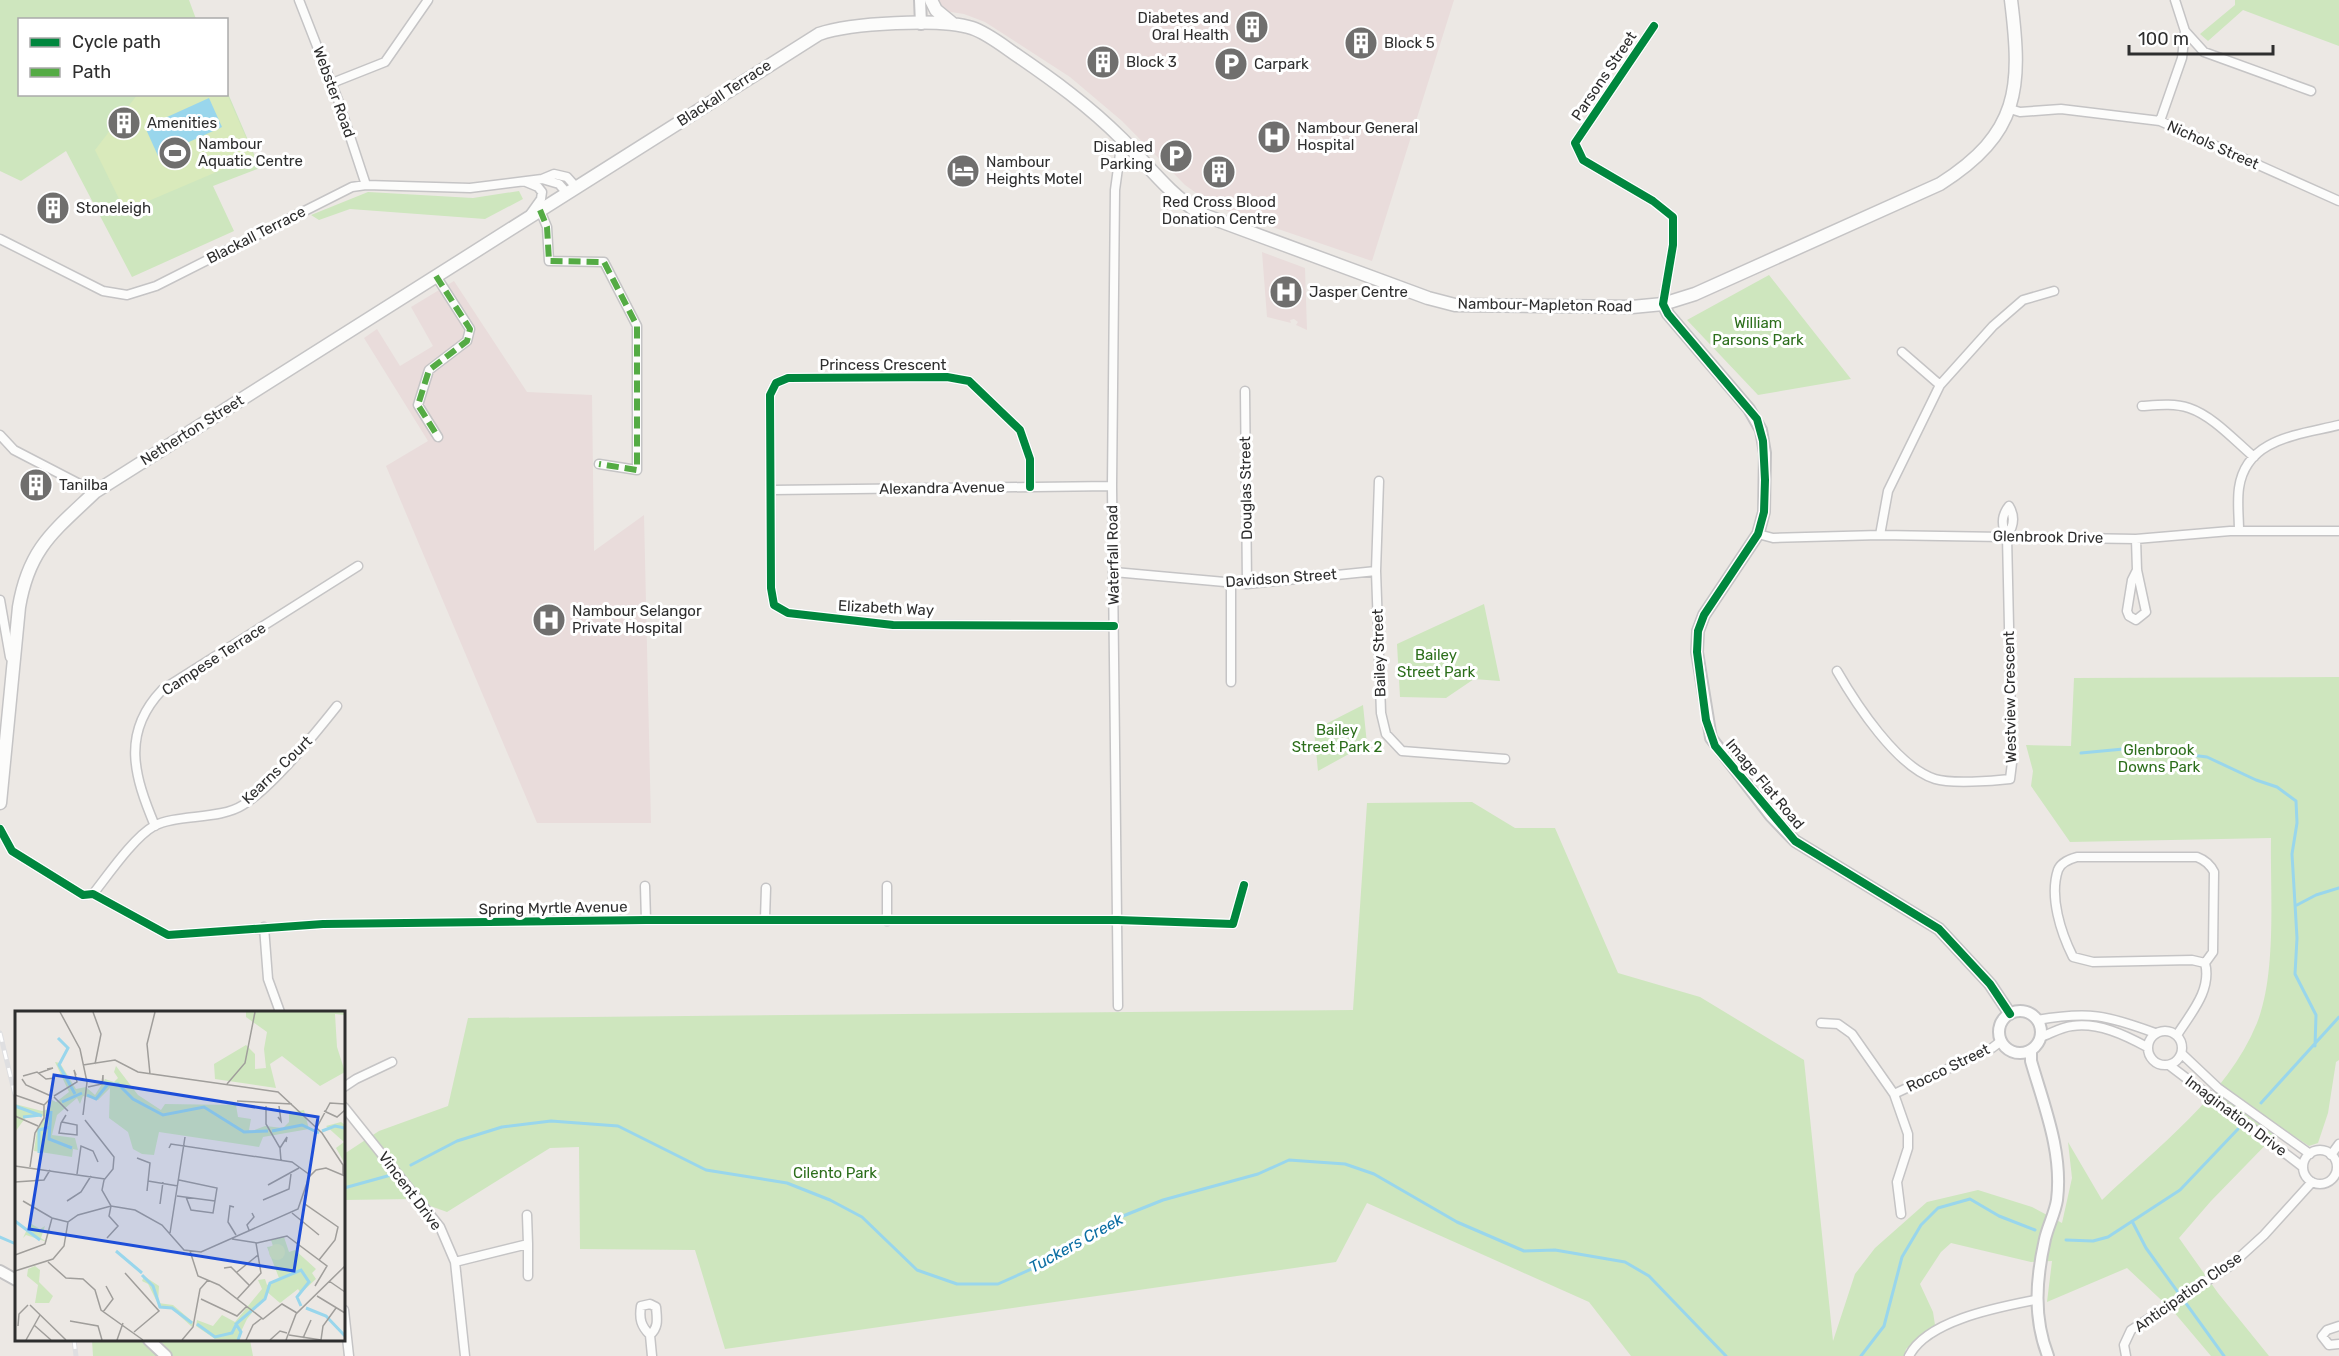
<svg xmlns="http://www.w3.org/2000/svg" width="2339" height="1356" viewBox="0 0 2339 1356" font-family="Rubik,sans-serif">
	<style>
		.medical { fill: #e9dcdb }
		.green { fill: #cee6be }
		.pitch { fill: #d9eabb }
		.water { fill: #99d6ec }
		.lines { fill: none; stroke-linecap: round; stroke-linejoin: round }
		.stream { stroke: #99d6ec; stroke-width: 3 }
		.minor-casing { stroke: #c5c4c5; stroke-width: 11 }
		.tertiary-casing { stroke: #c5c4c5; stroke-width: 14 }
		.secondary-casing { stroke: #c5c4c5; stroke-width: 15 }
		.minor { stroke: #fcfcfb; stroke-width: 8 }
		.tertiary { stroke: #fcfcfb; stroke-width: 10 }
		.secondary { stroke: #fcfcfb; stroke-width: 12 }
		.rail-casing { stroke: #dfdfe1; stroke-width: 5 }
		.rail { stroke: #fff; stroke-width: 3; stroke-dasharray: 9; stroke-linecap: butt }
		.quiet { stroke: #54ab44; stroke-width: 6; stroke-dasharray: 12 6; stroke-linecap: butt }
		.cycleway-casing { stroke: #fff; stroke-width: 11 }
		.cycleway { stroke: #00873e; stroke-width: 8 }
		.labels { text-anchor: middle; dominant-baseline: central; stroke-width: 6; stroke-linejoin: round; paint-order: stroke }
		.poi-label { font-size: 15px; fill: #2e2e2e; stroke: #fff; text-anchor: start }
		.street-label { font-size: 15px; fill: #2e2e2e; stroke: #fff }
		.park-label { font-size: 15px; fill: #2c6e1b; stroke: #fff }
		.water-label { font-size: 16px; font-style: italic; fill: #0d6fa3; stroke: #fff }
		.inset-river { fill: none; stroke: #99d6ec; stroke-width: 3 }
		.inset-road { fill: none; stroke: #a09e9b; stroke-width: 1.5 }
		.view { fill: #1d4ed8; fill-opacity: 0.15; stroke: #1d4ed8; stroke-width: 3 }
		.inset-edge { fill: none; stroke: #2e2e2e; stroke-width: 3 }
	</style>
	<rect width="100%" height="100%" fill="#ece8e4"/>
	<path class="medical" d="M935,0h519l-82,261 -138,-47 -25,-12 -24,-17 -63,-64 -52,-44 -85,-55 -21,-8 -26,-4z
		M1262,252l43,16 2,62 -11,-5 2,-3 -4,-3 -4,1 1,3 -24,-6z
		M454,281l73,111 65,3 2,156 50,-36 7,308h-114l-151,-357 42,-25 -64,-103 13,-9 23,37 33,-20 -22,-39z"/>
	<path class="green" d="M0,0h189l7,19 -176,1v74h206l1,-3 33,77 -47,18 21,45 -102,46 -66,-126 -45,30 -21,-10z
		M2235,0h104v46l-96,-36 -35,31 -8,-7 35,-29z
		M519,191l4,8 -38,20 -135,-10 -31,11 -8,-5 57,-23 105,6z
		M1769,275l82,104 -93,16 -71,-75z
		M1484,604l16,77 -26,-2 -28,19 -46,-1 -3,-53z
		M2339,677v383l-3,2 -8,51 -10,30 -9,3 -27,-18 -71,73 -32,37 39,55 51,63h-58l-38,-45 -46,-43 -80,34 5,-41 -21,1 -80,-19 -10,9 -21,32 13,28 2,13 -29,24 -2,7h-273l-42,-54 -222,-99 -31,59 -611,87 -30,-99 -115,-1 -1,-102 -29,1 -103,64 -36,-13 -67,1v-46l35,-23 69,-25 20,-88 885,-8 14,-207 105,-1 43,26h40l63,145 82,24 104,63 29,281 22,-67 20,-26 52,-46 51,-12 54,17 30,16 10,-45 -4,-36 34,58c55,-53 125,-104 155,-177 20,-50 13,-131 14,-185l-201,4 -39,-56 2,-15 -7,-26 45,1 3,-68z
		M1363,705l4,39 -49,27 -4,-41z
		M92,1340h158l3,16h-160z"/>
	<path class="pitch" d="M227,94l27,62 -129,55 -30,-61 42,-55z"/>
	<path class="water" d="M209,98l13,29 -64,29 -13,-29z"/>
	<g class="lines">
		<path class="stream" d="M2081,753l53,-5 73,9 49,23 21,7 19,14 1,22 -5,31 5,84 -2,36 21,41 -1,31
			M2297,905l19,-10 23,-7
			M2261,1103l78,-86
			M411,1165l46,-24 45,-14 49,-6 67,5 88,44 81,13 43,17 32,17 55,53 40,14h41l58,-26 52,-36 55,-22 95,-26 31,-14 56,4 29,10 83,48 67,29 31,-1 70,12 24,14 77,80
			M344,1188l47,-13
			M2132,1221l14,27 78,108
			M0,1237l16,7
			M2066,1240l27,1 15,-4 72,-47 58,-61
			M1861,1356l23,-30 18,-69 19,-32 17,-17 32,-9 29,17 36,14"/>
		<g class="minor-casing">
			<path id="minor" d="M299,0l39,100 28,85
				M1654,26l-79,117 8,17 70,41 20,16v28l-10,59
				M2185,31l19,21 107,39
				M332,83l53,-21 43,-62
				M2010,109l10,3 41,-3 99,12 179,80
				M2160,121l22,-63 3,-27 -10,-31
				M542,179l17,5 8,9
				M526,182l12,5 4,5 -1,7 -10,14
				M540,210l7,17 2,34 55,1 33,64v144l-38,-6
				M0,239l103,52 24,4 29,-9 196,-99 14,-2 104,3 72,-9 12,-5 13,3 9,10
				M436,276l34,53 -3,12 -38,29 -11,35 20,32
				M1902,352l38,33
				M1245,391l2,193
				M2142,406c15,-1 32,-3 47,2 24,8 46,33 65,49
				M0,435l14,15 81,42
				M1379,481l-3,90 5,142 5,21 16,17 103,8
				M1030,487v-28l-10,-29 -51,-49 -22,-4 -159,1 -12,5 -6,12 1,193 3,17 14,8 105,12 221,1
				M772,490l340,-4
				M2239,531c0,-14 -2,-29 0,-43 7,-50 60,-53 100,-63
				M1758,534l15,4 107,-3 256,4 94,-8h109
				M1880,535l8,-44 52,-106 53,-59 30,-26 31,-9
				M2136,539l1,31 9,42 -10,8 -7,-4 -2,-5 5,-31 5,-10
				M1114,572l133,12 129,-13
				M1231,584v98
				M0,600l10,57
				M1837,671c19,33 60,96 98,108 16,5 58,2 75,0l2,-16 -5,-227c-6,-11 -6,-20 2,-30 6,10 5,20 -2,30
				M155,826c-21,-50 -34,-93 7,-136l196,-124
				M0,829l12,22 71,44 10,-1 75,41 155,-11 323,-4h472l115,4 11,-39
				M645,886l1,34
				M887,886v35
				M93,894c15,-19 41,-57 61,-68 22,-12 66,-6 89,-21 30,-19 71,-70 94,-99
				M765,919l1,-31
				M264,927l4,52 12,33
				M1118,1006l-6,-520 3,-296 7,-51
				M2037,1020c52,-9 69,-5 118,13
				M1821,1023l17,1 14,10 42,60 14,40v14l-11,34 4,32
				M2148 1048a17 17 0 1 1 34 0a17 17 0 1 1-34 0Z
				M2177,1035c14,-22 35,-45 28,-72l8,-11 1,-80c-4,-8 -9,-12 -17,-15h-120c-7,2 -16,5 -19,13 -9,27 3,63 15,87l20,5 99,-2 13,3
				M2041,1037c9,-3 20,-10 31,-11 26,-4 53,9 75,21
				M2182,1054l36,34 92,66
				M2169,1065l134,102
				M344,1087l12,-8 36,-17
				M1894,1094l98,-46 9,-7
				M344,1107l96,120 15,35 10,94
				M2303 1167a17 17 0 1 1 34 0a17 17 0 1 1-34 0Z
				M2331,1155l8,-11
				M527,1215l1,29
				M455,1262l73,-18v32
				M344,1310l5,46
				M2339,1326l-12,4 -5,6 7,9 10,-1
				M650,1335c9,-8 7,-16 6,-28l-6,-3 -9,2c-2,13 0,20 9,29l2,21
				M1909,1356c18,-36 91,-49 126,-56
				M2126,1356l-2,-11 7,-15 99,-64 34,-31 48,-53"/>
		</g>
		<g class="tertiary-casing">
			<path id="tertiary" d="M920,0l1,24
				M1663,304l5,10 81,95 12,21 4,23 -1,59 -6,22 -54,81 -6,16 -1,21 14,86 60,78 24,25 144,88 51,55 20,30
				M1999 1032a21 21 0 1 1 42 0a21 21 0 1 1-42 0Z
				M2031,1050v11c13,45 32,91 26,139 -2,13 -9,26 -12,39 -9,40 -12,78 3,117
				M0,1271l16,9
				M149,1340l17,16"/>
		</g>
		<g class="secondary-casing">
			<path id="secondary" d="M931,0l5,10 17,14
				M0,803l19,-196c10,-59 35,-76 76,-115l724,-458c31,-11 122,-16 153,-6 15,5 30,17 43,26 38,26 74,52 107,85 26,26 47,55 79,75l227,84 27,7 177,2 31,-3 32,-10 245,-110c80,-51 82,-96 71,-184"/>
		</g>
		<use href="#minor" class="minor"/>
		<use href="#tertiary" class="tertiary"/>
		<use href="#secondary" class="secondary"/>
		<g class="rail-casing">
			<path id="rail" d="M0,1033l16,66
				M74,1340l2,16"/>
		</g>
		<use href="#rail" class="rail"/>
		<path class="quiet" d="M540,210l7,17 2,34 55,1 33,64v144l-38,-6
			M436,276l34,53 -3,12 -38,29 -11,35 20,32"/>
		<g class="cycleway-casing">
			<path id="cycleway" d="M1654,26l-79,117 8,17 70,41 20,16v28l-10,59 5,10 89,105 6,22 2,39 -1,32 -6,22 -54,81 -6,16 -1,21 9,68 9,26 80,95 144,88 51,55 20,30
				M1030,487v-28l-10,-29 -51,-49 -22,-4 -159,1 -12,5 -6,12 1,193 3,17 14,8 105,12 221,1
				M0,829l12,22 71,44 10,-1 75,41 155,-11 323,-4h472l115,4 11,-39"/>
		</g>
		<use href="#cycleway" class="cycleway"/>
	</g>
	<defs>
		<g id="building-disc" transform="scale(1.725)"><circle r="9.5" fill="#706f6e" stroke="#fff"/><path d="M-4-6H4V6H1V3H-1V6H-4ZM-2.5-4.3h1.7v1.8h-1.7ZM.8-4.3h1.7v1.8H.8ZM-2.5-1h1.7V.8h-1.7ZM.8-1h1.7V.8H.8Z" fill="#fff"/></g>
		<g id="parking-disc" transform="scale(1.725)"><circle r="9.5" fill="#706f6e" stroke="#fff"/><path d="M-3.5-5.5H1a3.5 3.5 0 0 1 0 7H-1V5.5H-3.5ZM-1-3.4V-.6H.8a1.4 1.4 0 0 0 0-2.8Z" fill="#fff"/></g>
		<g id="hospital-disc" transform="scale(1.725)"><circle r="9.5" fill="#706f6e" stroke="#fff"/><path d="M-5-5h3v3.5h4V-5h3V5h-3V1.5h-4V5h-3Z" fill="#fff"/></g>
		<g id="stadium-disc" transform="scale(1.725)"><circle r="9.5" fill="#706f6e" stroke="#fff"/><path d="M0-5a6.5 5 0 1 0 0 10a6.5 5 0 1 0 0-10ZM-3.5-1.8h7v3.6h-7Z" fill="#fff"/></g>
		<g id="hotel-disc" transform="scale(1.725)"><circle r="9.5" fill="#706f6e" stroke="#fff"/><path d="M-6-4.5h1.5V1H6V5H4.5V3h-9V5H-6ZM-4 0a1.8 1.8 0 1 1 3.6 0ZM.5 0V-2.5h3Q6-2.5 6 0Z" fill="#fff"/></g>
	</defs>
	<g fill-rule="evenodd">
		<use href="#building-disc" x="1252" y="27"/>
		<use href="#building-disc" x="1361" y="43"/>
		<use href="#building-disc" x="1103" y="62"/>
		<use href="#parking-disc" x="1231" y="64"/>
		<use href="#building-disc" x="124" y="123"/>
		<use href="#hospital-disc" x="1274" y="137"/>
		<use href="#stadium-disc" x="175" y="153"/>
		<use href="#parking-disc" x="1176" y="156"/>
		<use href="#hotel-disc" x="963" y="171"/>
		<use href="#building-disc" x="1219" y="172"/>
		<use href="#building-disc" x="53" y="208"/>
		<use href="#hospital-disc" x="1286" y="292"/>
		<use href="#building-disc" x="36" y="485"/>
		<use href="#hospital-disc" x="549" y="620"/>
	</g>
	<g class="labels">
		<g class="poi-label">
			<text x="1229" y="18" text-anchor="end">Diabetes and<tspan x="1229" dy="17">Oral Health</tspan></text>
			<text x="1384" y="43">Block 5</text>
			<text x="1126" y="62">Block 3</text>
			<text x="1254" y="64">Carpark</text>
			<text x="147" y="123">Amenities</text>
			<text x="1297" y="128">Nambour General<tspan x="1297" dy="17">Hospital</tspan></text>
			<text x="198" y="144">Nambour<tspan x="198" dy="17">Aquatic Centre</tspan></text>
			<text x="1153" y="147" text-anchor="end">Disabled<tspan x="1153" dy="17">Parking</tspan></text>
			<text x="986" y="162">Nambour<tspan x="986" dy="17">Heights Motel</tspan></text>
			<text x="1219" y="202" text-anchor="middle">Red Cross Blood<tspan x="1219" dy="17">Donation Centre</tspan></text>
			<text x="76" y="208">Stoneleigh</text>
			<text x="1309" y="292">Jasper Centre</text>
			<text x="59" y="485">Tanilba</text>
			<text x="572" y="611">Nambour Selangor<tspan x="572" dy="17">Private Hospital</tspan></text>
		</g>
		<g class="street-label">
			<text transform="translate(1604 76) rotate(-56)">Parsons Street</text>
			<text transform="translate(334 92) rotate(70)">Webster Road</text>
			<text transform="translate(724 93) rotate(-33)">Blackall Terrace</text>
			<text transform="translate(2213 145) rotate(24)">Nichols Street</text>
			<text transform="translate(256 235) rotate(-27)">Blackall Terrace</text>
			<text transform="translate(1545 305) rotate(1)">Nambour-Mapleton Road</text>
			<text x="883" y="365">Princess Crescent</text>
			<text transform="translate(192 430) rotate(-32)">Netherton Street</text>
			<text transform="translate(942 488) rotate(-1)">Alexandra Avenue</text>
			<text transform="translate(1246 488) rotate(-91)">Douglas Street</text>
			<text transform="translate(2048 537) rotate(1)">Glenbrook Drive</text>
			<text transform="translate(1113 555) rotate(-91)">Waterfall Road</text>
			<text transform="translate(1281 578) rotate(-4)">Davidson Street</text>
			<text transform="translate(886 608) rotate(3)">Elizabeth Way</text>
			<text transform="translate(1379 653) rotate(-92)">Bailey Street</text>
			<text transform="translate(214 659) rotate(-33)">Campese Terrace</text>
			<text transform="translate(2010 697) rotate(-91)">Westview Crescent</text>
			<text transform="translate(277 770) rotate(-44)">Kearns Court</text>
			<text transform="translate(1765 784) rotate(50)">Image Flat Road</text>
			<text transform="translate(553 908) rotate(-1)">Spring Myrtle Avenue</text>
			<text transform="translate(1948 1068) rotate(-26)">Rocco Street</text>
			<text transform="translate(2236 1116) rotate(37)">Imagination Drive</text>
			<text transform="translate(410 1191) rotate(53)">Vincent Drive</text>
			<text transform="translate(2188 1292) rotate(-35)">Anticipation Close</text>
		</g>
		<g class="park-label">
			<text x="1758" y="323">William<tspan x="1758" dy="17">Parsons Park</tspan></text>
			<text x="1436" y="655">Bailey<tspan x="1436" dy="17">Street Park</tspan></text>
			<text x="1337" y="730">Bailey<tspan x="1337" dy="17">Street Park 2</tspan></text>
			<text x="2159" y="750">Glenbrook<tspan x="2159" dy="17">Downs Park</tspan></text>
			<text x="835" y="1173">Cilento Park</text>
		</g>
		<g class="water-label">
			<text transform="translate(1076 1243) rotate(-29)">Tuckers Creek</text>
		</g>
	</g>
	<g transform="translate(15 1011)">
		<rect width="330" height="330" fill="#ece8e4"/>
		<path d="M231,1h99v3l-10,-1 2,33 8,25 -25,14 -38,-30 -12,8 6,24 -61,-9 -1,-15 32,-19 9,9v15l11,-1 -2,-19 3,-17 -21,-15zM40,51l5,1 16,26 10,-2 9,8 10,-16 9,3 4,-4 -4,-6 2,-6 22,29 23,15 4,-6 71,1 2,12 13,2 -2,11 3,1 13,-5 18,2 6,-6v-9l15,-3 5,19 -46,8 -4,10 -100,-15 -5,23 -12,-1 -9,-5 -5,-17 -19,-14 1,-30 -12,12 -15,-4 -3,8 -3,-6 -20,17 -5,20 23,3 3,12 -5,-1 -1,8 -38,-6 3,-21 9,-14 -20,1 -11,15v-28l27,7 7,-2 3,-9 4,2 13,-10zM326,111l4,3v39l-9,-16 8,-6 -18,-16zM15,212l10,6 5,-3 -4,12 6,4 -21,-7 -3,3zM269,226l5,15 6,-2 21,19 -4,4 4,6 -15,14 -3,-4 -18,14 -14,-12v5l-19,23 -10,21 -22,-1 -19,-13 1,-6 16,6 9,-11 13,7 27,-33 -4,-9 7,-1 2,6 12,-7 -12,-31 6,-1 -2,-6zM20,255l5,4 -1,12 14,14 -4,7h-14l3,-18 -11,-9 1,-7zM129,265l15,10 -1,17 15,2 20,17 -1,5 -21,-19 -12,-2 -11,-22 -6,-3z" fill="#cee6be"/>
		<path d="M254 241a8 8 0 1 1 16 0a8 8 0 1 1-16 0Z" fill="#d9eabb"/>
		<path class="inset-river" d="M43,27l10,10 -9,17 16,29M72,84l9,4 12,-15h10l15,15 30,16 41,-8 40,25 24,-1M47,91l20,-9M0,95l27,10M36,100l-2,28 23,9M8,106l18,-2M257,120l30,-6 17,8M307,120l13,-5 10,2M24,142v-23l11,-3M0,210l25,19M101,240l26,22M127,264l11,11 7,21 12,1 20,15M291,297l20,8 19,20M182,313l18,13 17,-4 4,-8M223,329l3,-8 -5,-8 29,-25 5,-16 31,-13 8,12 -12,15 4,9"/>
		<path class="inset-road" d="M45,1l20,37 7,33 -4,33M78,1l8,22 -6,30M68,54l32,-5 23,12 140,20 44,41 21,32v10M24,62l14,-5 -6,1M135,63l-3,-30 8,-32M8,65l14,-4 9,7 9,-1M7,68l4,6 25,11M212,73l18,-21 10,-51M73,76l14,-3 1,-9v6M0,84l29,10M39,85l23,-14 -3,-12 2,5M39,86l14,14M222,90l55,3M251,95v18l14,24 1,13M309,100l13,6 8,-7M0,105l23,10M263,106l3,4 -2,-15M70,109l29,37 -1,12 -9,11 -2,10 9,16 -2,10 9,10 -11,12M47,111l15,3v10l-18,-2 2,-10 5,-8M302,116l13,-24 15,1M154,137l2,-4 121,18 18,13M265,137l7,-11 -1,5M122,147l13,5 -3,28M0,155l90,13M15,156l5,-34 9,-15v-13l7,-7M62,163l4,-28 12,5 5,11M164,169l38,8 -4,25 -22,-3 -5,-13M133,170l30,5M0,171l29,-2 6,-10M253,174l31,-17M290,184v9l33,23 -3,13 -16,20M162,185l38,5M248,189l26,-11 2,-15M8,190l29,17 16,4M52,190l14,-9 10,-16M145,193l3,-22M219,196l-4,-1 -2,16 8,13M277,202l27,22M234,219l-2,-5 7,-8 -2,-4M155,222l15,-96M217,228l25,4 30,-7 40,30 -12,20M175,240l8,25 21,9 44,34 19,-15 15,9M0,244l30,-11 7,-26M33,251l18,16 17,1 12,11 6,20 42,30M209,257l7,-1 19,19M0,260l38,-12 11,-13 4,-24 10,-7 33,-9 24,4 27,15 22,25 17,2 97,-43 11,-32 7,-7 10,-2 19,8M222,261l21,-17M110,262l34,38 -25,21M314,270l16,11M302,285l28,17M186,288l36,17 10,-10M222,288l24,-26 -5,-30M15,294l36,35M88,301l10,-13 -7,-13M55,310l28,5 4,14M19,314l17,15M3,315l1,-12 9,-9M274,324l32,5M288,327l8,-18M11,329l14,-25M102,329l6,-17M167,329l11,-13 7,-38 8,-9M231,329l7,-15 9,-7M255,329l10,-9 7,2M271,329l10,-26 49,-48M306,329l2,-14 13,-18"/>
		<path class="view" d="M39,64l264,42 -24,154 -265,-42z"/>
		<rect width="330" height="330" class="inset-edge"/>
	</g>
	<rect x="18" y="18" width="210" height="78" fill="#ffffff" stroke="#ababab" stroke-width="1.5"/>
	<rect x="30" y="38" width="30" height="9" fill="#00873e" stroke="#ababab" stroke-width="1.5"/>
	<text x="72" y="48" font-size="18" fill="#2e2e2e">Cycle path</text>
	<rect x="30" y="68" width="30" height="9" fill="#54ab44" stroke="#ababab" stroke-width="1.5"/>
	<text x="72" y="78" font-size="18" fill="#2e2e2e">Path</text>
	<path d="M2129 45v9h144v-9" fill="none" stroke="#2e2e2e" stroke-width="3"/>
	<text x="2138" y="45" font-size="18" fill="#2e2e2e" stroke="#ffffff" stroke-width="4.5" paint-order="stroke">100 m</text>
</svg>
